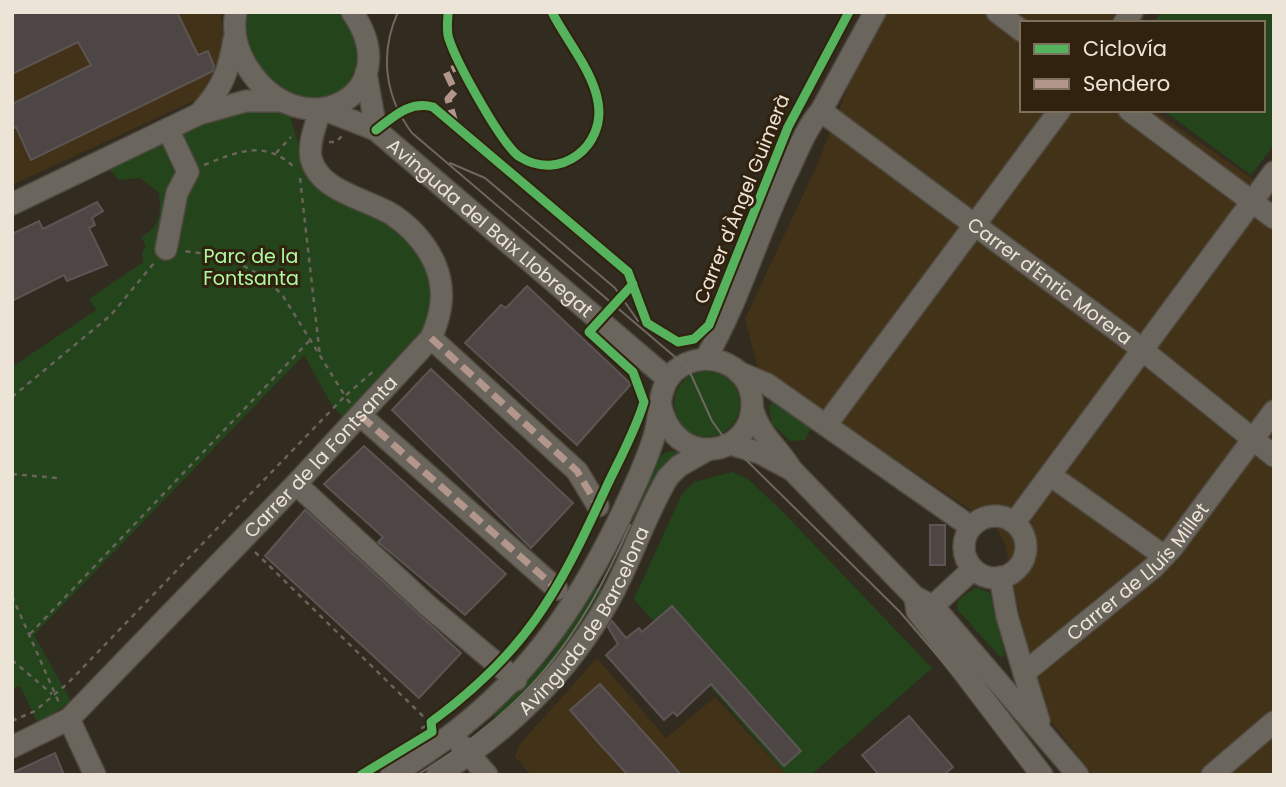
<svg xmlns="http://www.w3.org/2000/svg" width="1286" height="787" viewBox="0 0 1286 787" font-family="Poppins,sans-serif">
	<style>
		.built { fill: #423218 }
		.green { fill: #24441c }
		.building { fill: #4d4644; stroke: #5c5554; stroke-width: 2 }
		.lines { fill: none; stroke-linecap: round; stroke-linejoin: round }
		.minor-casing { stroke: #4f4940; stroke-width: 24 }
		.path { stroke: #69645b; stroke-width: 2.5; stroke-dasharray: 5 5; stroke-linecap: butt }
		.minor { stroke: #6b665d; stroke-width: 21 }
		.tram { stroke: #6e6860; stroke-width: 2 }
		.quiet { stroke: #b2968c; stroke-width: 7; stroke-dasharray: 14 7; stroke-linecap: butt }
		.cycleway-casing { stroke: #30220e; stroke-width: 13 }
		.cycleway { stroke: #56b35d; stroke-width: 9 }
		.labels { text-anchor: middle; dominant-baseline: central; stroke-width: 6; stroke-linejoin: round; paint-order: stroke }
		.street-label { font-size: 19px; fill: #ede4d8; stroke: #30220e }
		.park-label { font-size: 19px; fill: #affba3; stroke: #30220e }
	</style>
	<rect width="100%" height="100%" fill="#322b1f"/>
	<path class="built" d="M12,12h209l3,54 -22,31 -190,88z
		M884,12h264l-8,11h-118v87h131l108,75 13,-18v608h-181l-43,-55 -24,-76 -21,-100 -10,-18 -237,-158 -13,-49 72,-154 51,-128z
		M597,658l69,80 49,-41 72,78h-256l-16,-18 4,-12z"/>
	<path class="green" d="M249,12h88c63,72 -39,126 -81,47 -7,-14 -13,-31 -7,-47z
		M1161,12h106l7,5v128l-23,30 -88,-65h100v-87h-110z
		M264,106l26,10 18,60c57,34 154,75 112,161l-77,80 -12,-13 -27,-49 -270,280 37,66 -33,23 -18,-38 -8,3v-322l84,-57 -7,-11 54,-37 -1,-9 4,-7 -5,-9c20,-11 20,-23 18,-44l-19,-15 -21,2 -9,-10 105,-53z
		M674 404a33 33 0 1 1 66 0a33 33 0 1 1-66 0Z
		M773,401l72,47 -2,2 -33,-21 -5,11 -15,1 -18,-17 -3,-17z
		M671,451l13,2 -43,68 -11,-5 24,-53 5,-7z
		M732,472l16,7 32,30 152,159 -121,107h-24l-153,-176 48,-105 12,-12z
		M596,587l12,6 -27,42 -81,89 -7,-9 57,-58z
		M976,587l14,6 15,62 -4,3 -44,-49 1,-9z"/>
	<path class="building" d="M12,12h165l21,43 10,-4 6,15 -1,5 -182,89 -15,-33 -4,2v-25l79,-39 -13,-23 -66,32z
		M97,202l6,9 -11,7 3,7 -6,3 18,37 -40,16 -3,-6 -52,26v-67l27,-13 4,8z
		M527,286l104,98 -54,61 -112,-102 36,-38 5,3z
		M431,369l142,134 -42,45 -139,-138z
		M364,446l142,128 -41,41 -87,-73 5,-5 -59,-53z
		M305,510l156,143 -42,45 -154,-142z
		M930,525h15v40h-15z
		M672,606l129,145 -17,15 -73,-82 -34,32 -4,-4 -9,8 -58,-65 12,-11 -10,-17 4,-6 14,17 13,-10 3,4z
		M600,684l63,70 18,21h-53l-31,-34 -27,-31z
		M909,716l44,51 -9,8h-65l-17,-20z
		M55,753l9,22h-52v-2z"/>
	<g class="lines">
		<g class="minor-casing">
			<g id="minor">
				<path d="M236,12c-4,20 1,39 12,56 53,83 162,27 104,-56"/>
				<path d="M997,12l25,19"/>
				<path d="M1124,23l8,-11"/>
				<path d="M366,73l10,57"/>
				<path id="s1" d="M325,110l51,20 292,249"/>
				<path d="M1129,110l145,108"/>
				<path id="s2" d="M821,111l309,229 144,116"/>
				<path d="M199,114c23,-25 30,-43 35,-75"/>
				<path d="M12,204l187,-90 47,-13h36"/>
				<path d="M166,249l11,-56 11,-21 -20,-43"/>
				<path d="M431,338l146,133 21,35"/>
				<path d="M706,358c35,-61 53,-129 84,-191 9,-20 17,-40 31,-56l54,-99"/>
				<path d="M738,372l29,12 204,143"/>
				<path d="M752,407c7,28 25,39 40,63l123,127 18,9 145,169"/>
				<path d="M361,416l196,173"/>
				<path d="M826,425l234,-315"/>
				<path d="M730,444l30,9 30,16"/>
				<path d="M1050,475l114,81"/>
				<path d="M296,484l132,122 88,74"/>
				<circle cx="995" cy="547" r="31"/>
				<path d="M1015,522l259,-350"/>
				<path d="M1000,577l7,39 17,57"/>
				<path d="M915,597l2,14 125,164"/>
				<path d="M933,606l40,-37"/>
				<path d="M69,719l26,56"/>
				<path id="s3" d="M1039,721l-15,-48 130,-106 18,-19 102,-137"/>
				<path d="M461,745l26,30"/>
				<path id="s4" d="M12,747l57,-28 227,-235 135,-146c11,-25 15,-48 4,-74 -9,-20 -23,-36 -42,-49 -25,-16 -74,-23 -82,-57 -3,-15 5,-33 9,-48"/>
				<path d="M391,775c128,-75 191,-168 249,-301 6,-15 13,-30 16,-45 5,-21 2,-44 20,-59 28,-23 73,-7 76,30 4,58 -80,72 -92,2"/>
				<path id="s5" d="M437,775c70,-42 131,-102 171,-173 23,-40 36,-85 60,-125l11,-11 30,-17"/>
				<path d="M1212,775l62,-53"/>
			</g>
		</g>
		<path class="path" d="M329,142h7l7,-7
			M276,153l15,-16
			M204,165c33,-13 60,-26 90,2
			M300,178l20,178
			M12,397l99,-82 43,-52
			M350,403l-5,-7 31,-27
			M12,474l45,4
			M255,552l175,171 -11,7 2,4
			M12,596l48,109
			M30,634l279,-293
			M12,660l40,34
			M12,721l23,-10 33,-28 277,-287 -62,-100c-29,-32 -60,-41 -101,-45"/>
		<use href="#minor" class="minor"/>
		<path class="tram" d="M398,12c-19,42 -13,85 14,121l276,235 24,53 13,18 175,173 54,63 76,100
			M450,163l35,15 130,110 23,33
			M417,775c111,-67 161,-133 213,-250"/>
		<path class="quiet" d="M455,123l-7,-24 7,-8 -9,-19 16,-7
			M431,338l146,133 21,35
			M361,416l196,173"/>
		<g class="cycleway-casing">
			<path id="cycleway" d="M448,12c0,9 -2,19 1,27 7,22 53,107 71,118 40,25 86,-11 78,-55 -5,-31 -32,-62 -46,-90
				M376,130c17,-13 34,-30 57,-23l195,165 19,51 31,19 16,-3 15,-14 79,-198 61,-115
				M361,775l71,-43 -1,-10c95,-70 126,-127 174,-232 13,-28 30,-58 39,-88l-11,-30 -44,-40 44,-48"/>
		</g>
		<use href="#cycleway" class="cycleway"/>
	</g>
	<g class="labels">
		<g class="street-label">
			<text transform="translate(742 199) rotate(-68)">Carrer d'Àngel Guimerà</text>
			<text stroke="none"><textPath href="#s1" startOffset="205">Avinguda del Baix Llobregat</textPath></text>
			<text stroke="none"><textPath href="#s2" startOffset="285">Carrer d'Enric Morera</textPath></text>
			<text stroke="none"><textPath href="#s4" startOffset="427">Carrer de la Fontsanta</textPath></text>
			<text stroke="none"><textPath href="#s3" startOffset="203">Carrer de Lluís Millet</textPath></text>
			<text stroke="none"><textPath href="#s5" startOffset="217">Avinguda de Barcelona</textPath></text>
		</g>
		<g class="park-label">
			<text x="251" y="256">Parc de la<tspan x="251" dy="22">Fontsanta</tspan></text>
		</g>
	</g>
	<rect width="1286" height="787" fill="none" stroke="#ede4d8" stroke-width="28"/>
	<rect x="1020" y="21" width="245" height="91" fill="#30220e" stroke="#7c705f" stroke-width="2"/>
	<rect x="1034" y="44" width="35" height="10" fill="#56b35d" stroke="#7c705f" stroke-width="2"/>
	<text x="1083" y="56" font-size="21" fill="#ede4d8">Ciclovía</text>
	<rect x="1034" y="79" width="35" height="10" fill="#b2968c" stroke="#7c705f" stroke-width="2"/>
	<text x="1083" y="91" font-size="21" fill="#ede4d8">Sendero</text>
</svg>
